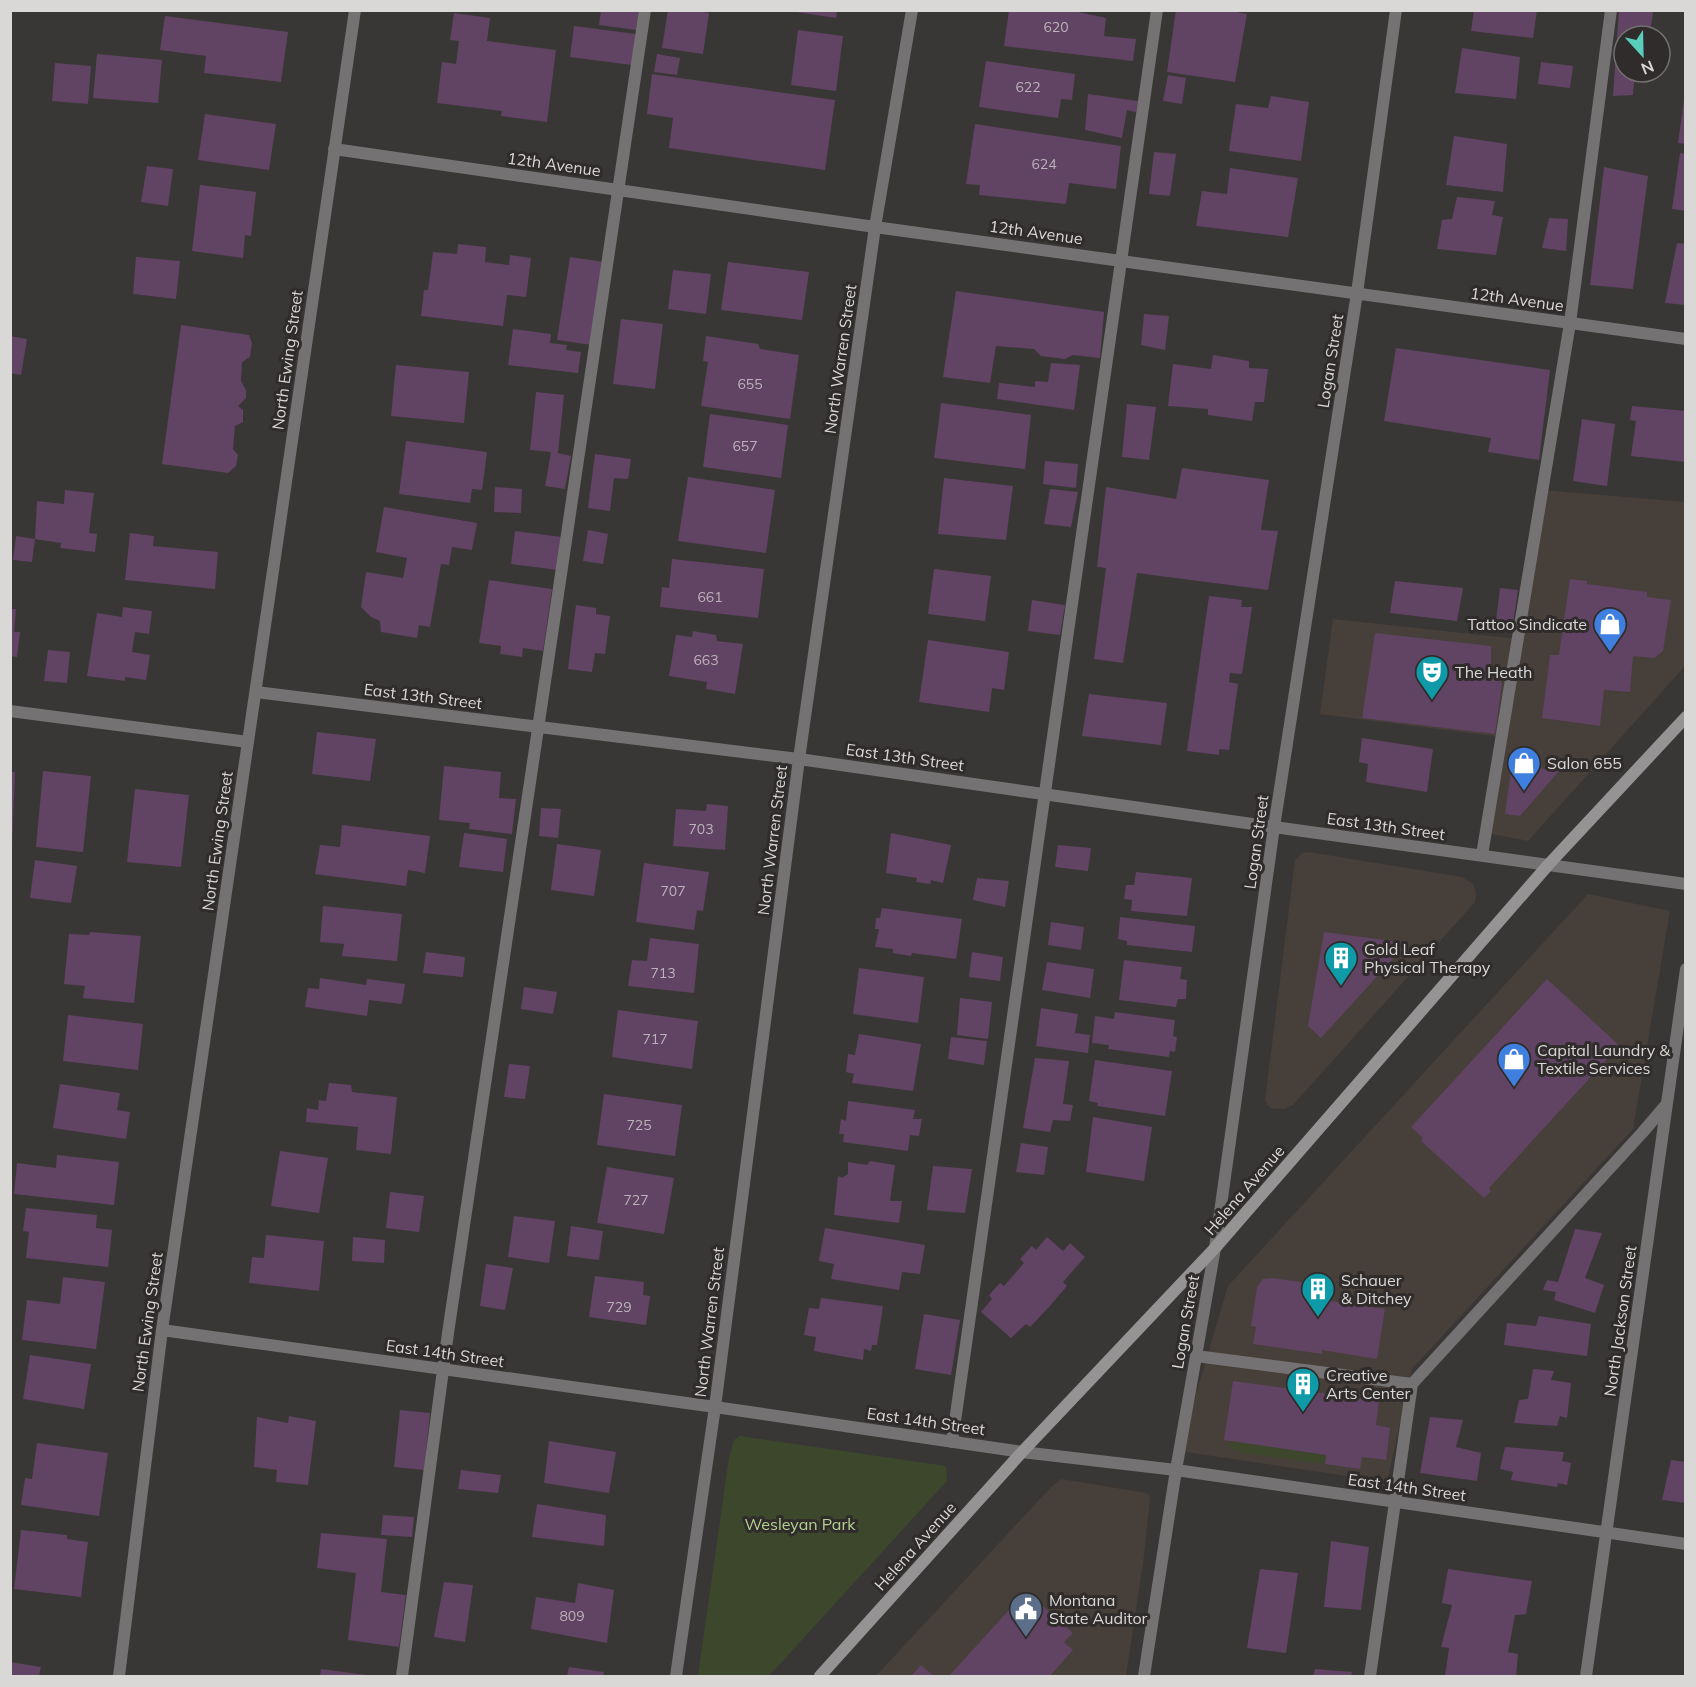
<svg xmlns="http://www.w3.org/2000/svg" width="1696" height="1687" viewBox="0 0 1696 1687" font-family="Mulish,sans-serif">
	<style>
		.built { fill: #473f39 }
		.green { fill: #3c472c }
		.building { fill: #614363 }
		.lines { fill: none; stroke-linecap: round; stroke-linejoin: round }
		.lane { stroke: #747272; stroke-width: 12 }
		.street { stroke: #747272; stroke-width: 12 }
		.secondary { stroke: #959393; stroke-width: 12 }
		.labels { text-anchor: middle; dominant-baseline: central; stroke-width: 6; stroke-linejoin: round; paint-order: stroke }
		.number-label { font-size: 14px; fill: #bbb3ba }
		.street-label { font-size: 16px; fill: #d9d8d7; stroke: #2f2c2b }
		.poi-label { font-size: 16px; fill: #d9d8d7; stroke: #2f2c2b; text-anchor: start }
		.park-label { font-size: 16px; fill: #b5d28e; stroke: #2f2c2b }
	</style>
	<rect width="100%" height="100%" fill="#393735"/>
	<path class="built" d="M1542,490l143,12v164l-157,175 -42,-8 15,-96 -181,-23 13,-95 185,20z
		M1309,852l153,25 11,7 3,8 -1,10 -182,203 -9,4 -14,-1 -5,-8 30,-240 7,-7z
		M1588,894l82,17 -37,218 -221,240 -25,113 -208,-31 49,-165z
		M1061,1479l86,14 3,4 -6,59 -18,120h-250l175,-189z"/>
	<path class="green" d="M740,1436l206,30 1,15 -178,195h-71l31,-219 5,-17z
		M1230,1440l96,15 -1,9 -82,-11 -14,-5z"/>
	<path class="building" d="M601,10h38l-3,20 -37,-5z
		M668,10h24l17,3 -6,41 -41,-6z
		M796,10h41l-1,8 -40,-6z
		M1009,10h60l37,8 -2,18 32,3 -3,22 -129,-15z
		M1176,10h49l22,4 -12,68 -68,-10z
		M1474,10h63l-4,28 -62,-7z
		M1619,10l34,1 -3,25h-26v36h11l-2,23 -20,1z
		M454,13l36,5 -3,23 69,9 -9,72 -46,-6 1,-5 -65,-8 5,-41 14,2 3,-23 -9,-1z
		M165,16l123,16 -7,50 -77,-9 2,-17 -46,-6z
		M574,26l62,8 -4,31 -62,-8z
		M798,30l45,6 -7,55 -45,-6z
		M1462,48l58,9 -4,42 -61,-6z
		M97,54l65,6 -4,43 -65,-5z
		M657,54l23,4 -3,17 -23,-3z
		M986,61l89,13 -3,26 -11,-1 -3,19 -79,-11z
		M1541,62l32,4 -3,22 -32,-4z
		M55,63l36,3 -3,38 -36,-3z
		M652,74l183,26 -10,70 -156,-22 4,-30 -26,-4z
		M1168,75l18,3 -4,26 -19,-3z
		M1088,94l50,7 -2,11 -9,-2 -5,28 -37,-8z
		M1271,96l38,6 -8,59 -72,-10 7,-47 32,4z
		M1684,100h2v44l-8,-1z
		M205,114l71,10 -7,46 -71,-10z
		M975,124l146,22 -5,43 -47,-6 -3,21 -87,-9 1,-10 -14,-1z
		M1454,136l53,8 -4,48 -57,-7z
		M1154,152l22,2 -6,42 -21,-2z
		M1680,153l6,1v57l-14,-2z
		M147,166l26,3 -5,37 -27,-4z
		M1604,167l44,9 -15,113 -43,-4z
		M1230,168l68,10 -10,59 -92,-11 6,-35 25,3z
		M200,185l56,7 -5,44 -6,-1 -2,23 -51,-7z
		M1457,197l38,4 -3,14 11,2 -7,38 -59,-6 5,-29 10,-1z
		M1549,218l19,1 -2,32 -24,-3z
		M1677,243l9,1v61l-21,-2z
		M458,244l28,3 -1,15 24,3 1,-10 21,3 -5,39 -19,-2 -4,31 -82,-10 3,-26h4l5,-38 24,2z
		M136,257l44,4 -4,38 -43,-5z
		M570,257l34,5 -12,83 -35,-5z
		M728,262l81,10 -7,48 -81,-10z
		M673,270l38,4 -5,40 -38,-5z
		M956,291l148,21 -4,46 -27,-3 -8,4 -24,-3 -7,-7 -38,-3 -6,37 -47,-6z
		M1144,314l25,2 -4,34 -24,-5z
		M621,319l42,5 -8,65 -42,-5z
		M181,325l68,10 3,8 -2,14 -8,5 -1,19 5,9v8l-8,8 5,4v12l-8,4 -2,23 5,6 -2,11 -8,7 -66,-9z
		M513,329l38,5 -1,9 17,2 -1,5 15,2 -3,21 -70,-8z
		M10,336l17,3 -6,36 -11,-2z
		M706,336l52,8 2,5 39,6 -9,64 -89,-13 7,-44 -5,-1z
		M1396,348l154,22 -11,90 -51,-8 3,-14 -107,-17z
		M1213,355l36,6v7l19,1 -4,33h-9l-3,19 -44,-6v-6l-40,-3 5,-42 38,5z
		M1051,363l29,2 -6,45 -77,-11 2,-16 36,4v-6l13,1z
		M396,365l73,7 -5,51 -73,-7z
		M536,392l28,3 -6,58 13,3 -6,33 -20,-3 6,-34 -21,-2z
		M941,403l90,12 -6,54 -91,-11z
		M1127,404l29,3 -7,53 -27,-3z
		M1632,406l54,5v51l-55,-6 5,-35 -6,-1z
		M710,414l78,11 -7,53 -78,-11z
		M1582,419l33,5 -8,62 -34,-5z
		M406,441l81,11 -5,38 -10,-1 -2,14 -71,-9z
		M595,454l36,5 -3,20 -14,-1 -4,33 -22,-3z
		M1045,461l33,3 -2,24 -33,-4z
		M1182,468l87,12 -8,50 17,1 -10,59 -131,-17 -14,90 -29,-4 12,-91 -9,-1 9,-80 70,12z
		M688,477l87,13 -9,63 -88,-12z
		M944,478l69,8 -7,54 -68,-6z
		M495,487l27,2 -1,24 -27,-1z
		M1050,489l28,3 -7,35 -27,-3z
		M65,490l29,3 -5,40 8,1 -2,18 -35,-4 1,-5 -26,-4 2,-38 27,3z
		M384,507l93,16 -5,27 -20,-3 -3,18 -8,-1 -11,63 -11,-2 -2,13 -36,-6 -1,-11 -9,-4 -10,-10 5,-35 37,6 4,-20 -31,-6z
		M588,530l20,4 -5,30 -20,-3z
		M515,531l47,6 -4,33 -47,-6z
		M130,533l24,3 -1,10 65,6 -3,37 -90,-9z
		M16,536l19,3 -3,23 -19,-2z
		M672,559l92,10 -6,49 -98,-11 2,-20 7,1z
		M934,569l57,7 -6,45 -57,-7z
		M1570,579l17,2v3l60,8v5l24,3 -8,51 -9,7 -21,-2 -3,36 -26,-2 -4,36 -58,-8 8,-63h9z
		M489,580l63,9 -9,62 -20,-3 -1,9 -22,-3 1,-8 -22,-3z
		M1395,581l68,7 -6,33 -67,-8z
		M1500,588l18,2 -5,33 -17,-2z
		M1209,596l33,4 -1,7h11l-10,67 -12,-1 -1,9 9,2 -9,66 -10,-1v6l-32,-4z
		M1032,600l33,5 -5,30 -32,-4z
		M576,605l20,3v6l14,2 -5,38 -10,-1 -3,19 -24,-3z
		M123,607l29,4 -3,23 -14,-2 -3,20 18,3 -4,25 -21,-3v4l-38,-5 10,-63 25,4z
		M10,609h6l-2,23h6l-3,25 -7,-1z
		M693,631l23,4 1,6 26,3 -8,50 -29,-5 1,-7 -38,-6 7,-41 16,2z
		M1375,633l116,13v26l11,11 -7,51 -133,-16z
		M928,640l81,12 -5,38 -12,-2 -3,24 -70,-10z
		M48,650l22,2 -3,31 -23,-2z
		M1089,694l78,9 -6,42 -79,-9z
		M317,732l59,7 -6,42 -58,-7z
		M1362,738l71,11 -6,43 -61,-10 2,-18 -9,-2z
		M1512,764l47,7 -39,45 -15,-2z
		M444,766l57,6 -2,26 17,1 -4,35 -43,-5 1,-6 -31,-3z
		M43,771l48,5 -8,76 -47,-5z
		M10,772h5l-3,75h-2z
		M135,789l54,6 -8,72 -54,-5z
		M707,804l21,2 -3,44 -52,-4 3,-37 30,2z
		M541,808l20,1 -3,29 -19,-2z
		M342,825l88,11 -5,37 -17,-3 -2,16 -91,-12 5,-29 20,2z
		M464,833l43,6 -4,33 -44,-5z
		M891,833l60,12 -8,38 -12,-3 -1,4 -14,-2 1,-4 -31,-5z
		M557,844l44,6 -7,46 -43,-6z
		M1058,845l33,3 -3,23 -33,-4z
		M35,860l42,6 -6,37 -41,-5z
		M644,863l65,9 -6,39 -6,-1 -3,20 -58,-8z
		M1136,872l56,6 -5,38 -56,-5 1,-11 -8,-1 2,-14h8z
		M977,878l32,3 -4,26 -32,-7z
		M323,906l79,8 -5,47 -55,-5 2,-12 -24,-2z
		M882,908l80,11 -6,40 -44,-6 -1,3 -18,-3v-4l-18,-2 4,-18h-4l1,-11h4z
		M1120,917l75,9 -3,26 -65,-7v-4l-9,-2z
		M1051,922l33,5 -3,23 -33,-5z
		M90,932l51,4 -7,67 -51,-5 2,-12 -21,-2 5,-50 20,1z
		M1324,932l68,9 10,8 -81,89 -13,-12z
		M650,938l49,6 -5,49 -66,-7 4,-26 15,1z
		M426,952l39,5 -2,20 -40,-4z
		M972,952l31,5 -3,24 -31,-4z
		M1124,960l58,7 -2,12 7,1 -1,19h-8l-2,8 -57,-7z
		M1047,962l47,7 -4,29 -48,-8z
		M859,968l65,9 -6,46 -65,-9z
		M320,978l46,7 1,-6 38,5 -3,20 -33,-4 -2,16 -62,-9 3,-19 11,1z
		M1547,979l75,69 -9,9 -2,-2 -122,133 2,3 -7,7 -63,-57 2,-3 -12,-11z
		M524,987l33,5 -4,22 -32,-5z
		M960,998l32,4 -4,37 -31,-4z
		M1041,1008l37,6 -3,19 15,2 -2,18 -52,-7z
		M618,1010l80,11 -6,48 -80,-12z
		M1115,1012l60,8 -2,16 4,1 -2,15 -5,-1 -1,6 -61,-8 1,-4 -17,-2 3,-27 19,3z
		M68,1015l75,9 -5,46 -75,-9z
		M859,1034l62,10 -8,47 -61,-8 2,-9 -8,-2 2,-18 7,1z
		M951,1037l36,4 -3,24 -36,-6z
		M1035,1058l34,3 -6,43 10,1 -3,16 -17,-1 -3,12 -27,-4z
		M1095,1060l77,11 -7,45 -68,-10 1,-3 -9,-2z
		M509,1064l21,2 -5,33 -21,-2z
		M329,1083l22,2 1,7 45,5 -6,57 -35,-4 2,-23 -52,-5 1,-14 11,2 1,-10 7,1z
		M60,1084l60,9 -3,17 13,2 -4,27 -73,-11z
		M604,1094l78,11 -7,51 -78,-11z
		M848,1101l67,9 -2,9h9l-3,17 -9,-1 -2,16 -65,-9 1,-8h-5l2,-15 5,2z
		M1093,1117l59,10 -8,54 -58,-9z
		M1021,1143l27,4 -4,28 -28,-3z
		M280,1151l48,7 -9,55 -48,-7z
		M57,1155l62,7 -5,43 -100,-11 3,-31 39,5z
		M870,1161l25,4 -5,36h12l-3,22 -65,-8 4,-39 4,2 6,-4v-12l19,3z
		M933,1166l39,3 -7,44 -38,-3z
		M607,1167l67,11 -10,56 -67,-11z
		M390,1192l34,4 -5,36 -33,-4z
		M26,1208l71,7 -1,13 16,2 -4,37 -82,-9 3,-26 -6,-1z
		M514,1216l41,5 -6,42 -41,-6z
		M571,1226l32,5 -4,29 -32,-4z
		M825,1228l100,17 -5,29 -18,-2 -3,18 -68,-11 3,-15 -15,-3z
		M1575,1229l27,4 -17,45 19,7 -9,28 -41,-13 2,-8 -13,-2 4,-10 11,2z
		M266,1235l58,6 -5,50 -70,-8 3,-26 12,1z
		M353,1237l32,3 -1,23 -32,-2z
		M1047,1237l16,14 7,-8 15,14 -22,25 4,4 -18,21 -19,20 -4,-3 -15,14 -30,-26 11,-13 -3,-4 11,-12 4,3 20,-23 -4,-4 12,-13 4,4z
		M486,1264l27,4 -8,42 -25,-4z
		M595,1276l49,6 -1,13 7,1 -4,29 -57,-8z
		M63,1277l42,5 -9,67 -74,-9 5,-40 33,4z
		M1273,1278l46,7 -2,14 68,10 -8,50 -55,-9v4l-69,-10 3,-17 -5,-1 6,-39 6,-8z
		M821,1298l62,8 -6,39h-5l-1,6 -7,-2 -1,11 -49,-9 2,-14 -12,-2 5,-27 10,1z
		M924,1314l36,6 -9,55 -36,-6z
		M1539,1316l52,8 -4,32 -83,-11 3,-22 29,3z
		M30,1355l61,9 -7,45 -61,-10z
		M1533,1369l21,2 -3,9 20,3 -4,35 -7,-2 -3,10 -43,-3 5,-23 9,-1z
		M1233,1381l146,20 -3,24 14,3 -4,32 -24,-3 -2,12 -35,-5 1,-9 -102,-15z
		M400,1410l30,3 -6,57 -30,-3z
		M289,1416l27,5 -8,64 -32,-3 1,-12 -23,-3 3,-50 31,6z
		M1430,1417l33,3 -7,27 25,6 -4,28 -57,-8z
		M549,1441l67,11 -7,41 -65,-10z
		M37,1443l71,10 -9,63 -78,-11 4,-27 7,1z
		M1505,1447l59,5 -2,9 9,2 -4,22 -9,-2 -1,4 -46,-7 2,-8 -13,-3z
		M1671,1460l15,2v41l-24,-3z
		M461,1470l40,5 -3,18 -40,-4z
		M537,1504l69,11 -2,31 -72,-9z
		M383,1515l31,2 -2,20 -31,-2z
		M21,1530l46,5v4l21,3 -7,55 -67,-8z
		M321,1533l66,6 -6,53 25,3 -7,52 -51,-7 8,-67 -39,-5z
		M1331,1541l38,6 -8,63 -37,-3z
		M1260,1569l38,4 -12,80 -39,-5z
		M1448,1569l84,12 -6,33 -11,1 -7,37 10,2 -2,22h-71l4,-28 -8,-1 11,-42 -10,-2z
		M444,1582l29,3 -8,57 -31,-5z
		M578,1583l36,7 -7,53 -76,-14 5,-32 39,6z
		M1034,1598l39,35 -9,9 9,8 -23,26h-101l69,-76 7,7z
		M10,1662l31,5 -2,9h-29z
		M921,1665l13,11h-23z
		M569,1667l35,5 -1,4h-36z
		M321,1669l45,6v1h-46z
		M1315,1669l37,3 -1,4h-38z"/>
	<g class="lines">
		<path class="lane" d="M1482,855l88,-532 41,-313
			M1196,1356l216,28
			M952,1442l205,-1432
			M402,1676l46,-343 197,-1323
			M1370,1676l42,-292 230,-251 24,-28"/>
		<path class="street" d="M334,149l541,78 811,112
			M256,692l543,67 475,68 412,57
			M10,711l238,31
			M162,1330l553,77 307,45 154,18 510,74
			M119,1676l43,-346 193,-1320
			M676,1676l39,-269 84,-648 76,-532 37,-217
			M1144,1676l32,-206 39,-222 59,-421 83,-534 39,-283
			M1586,1676l100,-707"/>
		<path class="secondary" d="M820,1676l202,-224 193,-204 334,-384 137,-147"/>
	</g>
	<defs>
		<g id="shop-pin" transform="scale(1.725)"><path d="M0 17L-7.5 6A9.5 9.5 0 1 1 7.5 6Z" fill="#3f7fe0" stroke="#2f2c2b"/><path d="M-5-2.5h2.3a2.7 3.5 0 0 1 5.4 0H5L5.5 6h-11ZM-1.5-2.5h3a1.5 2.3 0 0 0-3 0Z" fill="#fff"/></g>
		<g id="theatre-pin" transform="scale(1.725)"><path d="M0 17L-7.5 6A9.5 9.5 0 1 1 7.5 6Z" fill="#0f9aa8" stroke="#2f2c2b"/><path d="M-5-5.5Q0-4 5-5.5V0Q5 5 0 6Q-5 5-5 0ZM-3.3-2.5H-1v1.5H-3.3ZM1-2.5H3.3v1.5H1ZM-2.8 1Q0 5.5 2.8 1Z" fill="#fff"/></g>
		<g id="building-pin" transform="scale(1.725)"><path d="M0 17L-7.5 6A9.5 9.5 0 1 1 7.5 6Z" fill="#0f9aa8" stroke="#2f2c2b"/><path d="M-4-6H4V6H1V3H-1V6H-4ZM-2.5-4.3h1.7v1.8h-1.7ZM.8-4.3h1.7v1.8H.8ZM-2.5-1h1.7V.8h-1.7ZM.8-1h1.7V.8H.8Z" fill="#fff"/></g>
		<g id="civic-pin" transform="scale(1.725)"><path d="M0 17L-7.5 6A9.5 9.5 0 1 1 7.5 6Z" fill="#5c6f8a" stroke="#2f2c2b"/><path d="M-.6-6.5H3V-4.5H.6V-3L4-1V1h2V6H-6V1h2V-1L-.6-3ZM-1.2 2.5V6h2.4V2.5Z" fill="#fff"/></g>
	</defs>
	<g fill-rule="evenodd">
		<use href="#shop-pin" x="1610" y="624"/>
		<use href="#theatre-pin" x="1432" y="672"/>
		<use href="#shop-pin" x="1524" y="763"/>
		<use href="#building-pin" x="1341" y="958"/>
		<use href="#shop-pin" x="1514" y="1059"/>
		<use href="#building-pin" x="1318" y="1289"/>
		<use href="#building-pin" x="1303" y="1384"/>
		<use href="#civic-pin" x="1026" y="1609"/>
	</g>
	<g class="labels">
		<g class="number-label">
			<text x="1056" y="27">620</text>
			<text x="1028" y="87">622</text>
			<text x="1044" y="164">624</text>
			<text x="750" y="384">655</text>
			<text x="745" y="446">657</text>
			<text x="710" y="597">661</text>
			<text x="706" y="660">663</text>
			<text x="701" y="829">703</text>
			<text x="673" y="891">707</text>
			<text x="663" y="973">713</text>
			<text x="655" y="1039">717</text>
			<text x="639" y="1125">725</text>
			<text x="636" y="1200">727</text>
			<text x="619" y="1307">729</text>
			<text x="572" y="1616">809</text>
		</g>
		<g class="street-label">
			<text transform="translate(554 164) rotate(8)">12th Avenue</text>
			<text transform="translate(1036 232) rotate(8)">12th Avenue</text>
			<text transform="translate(1517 299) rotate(8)">12th Avenue</text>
			<text transform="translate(840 359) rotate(-82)">North Warren Street</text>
			<text transform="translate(287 360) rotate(-82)">North Ewing Street</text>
			<text transform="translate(1330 361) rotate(-81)">Logan Street</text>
			<text transform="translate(423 696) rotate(7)">East 13th Street</text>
			<text transform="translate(905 757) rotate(8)">East 13th Street</text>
			<text transform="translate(1386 826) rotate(8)">East 13th Street</text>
			<text transform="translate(772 840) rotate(-83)">North Warren Street</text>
			<text transform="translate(217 841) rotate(-82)">North Ewing Street</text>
			<text transform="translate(1256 842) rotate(-82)">Logan Street</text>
			<text transform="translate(1244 1190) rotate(-49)">Helena Avenue</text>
			<text transform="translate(1620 1321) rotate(-82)">North Jackson Street</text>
			<text transform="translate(147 1322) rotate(-82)">North Ewing Street</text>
			<text transform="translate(709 1322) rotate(-83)">North Warren Street</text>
			<text transform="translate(1185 1322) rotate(-80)">Logan Street</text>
			<text transform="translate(445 1353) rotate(8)">East 14th Street</text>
			<text transform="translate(926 1421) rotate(8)">East 14th Street</text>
			<text transform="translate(1407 1487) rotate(8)">East 14th Street</text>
			<text transform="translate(915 1546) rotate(-48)">Helena Avenue</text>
		</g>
		<g class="poi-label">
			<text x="1587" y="624" text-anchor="end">Tattoo Sindicate</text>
			<text x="1455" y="672">The Heath</text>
			<text x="1547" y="763">Salon 655</text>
			<text x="1364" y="949">Gold Leaf<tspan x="1364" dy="18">Physical Therapy</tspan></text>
			<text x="1537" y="1050">Capital Laundry &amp;<tspan x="1537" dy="18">Textile Services</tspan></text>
			<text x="1341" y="1280">Schauer<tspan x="1341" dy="18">&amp; Ditchey</tspan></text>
			<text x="1326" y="1375">Creative<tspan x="1326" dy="18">Arts Center</tspan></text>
			<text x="1049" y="1600">Montana<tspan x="1049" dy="18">State Auditor</tspan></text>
		</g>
		<g class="park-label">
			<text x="800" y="1524">Wesleyan Park</text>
		</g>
	</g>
	<rect width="1696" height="1687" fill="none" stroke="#d9d8d7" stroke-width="24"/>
	<g transform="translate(1642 54) rotate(158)"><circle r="28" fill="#2f2c2b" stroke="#737170" stroke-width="1.5"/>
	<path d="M0-4.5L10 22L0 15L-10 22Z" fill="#5acebd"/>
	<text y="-9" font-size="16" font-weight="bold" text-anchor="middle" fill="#d9d8d7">N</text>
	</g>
</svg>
